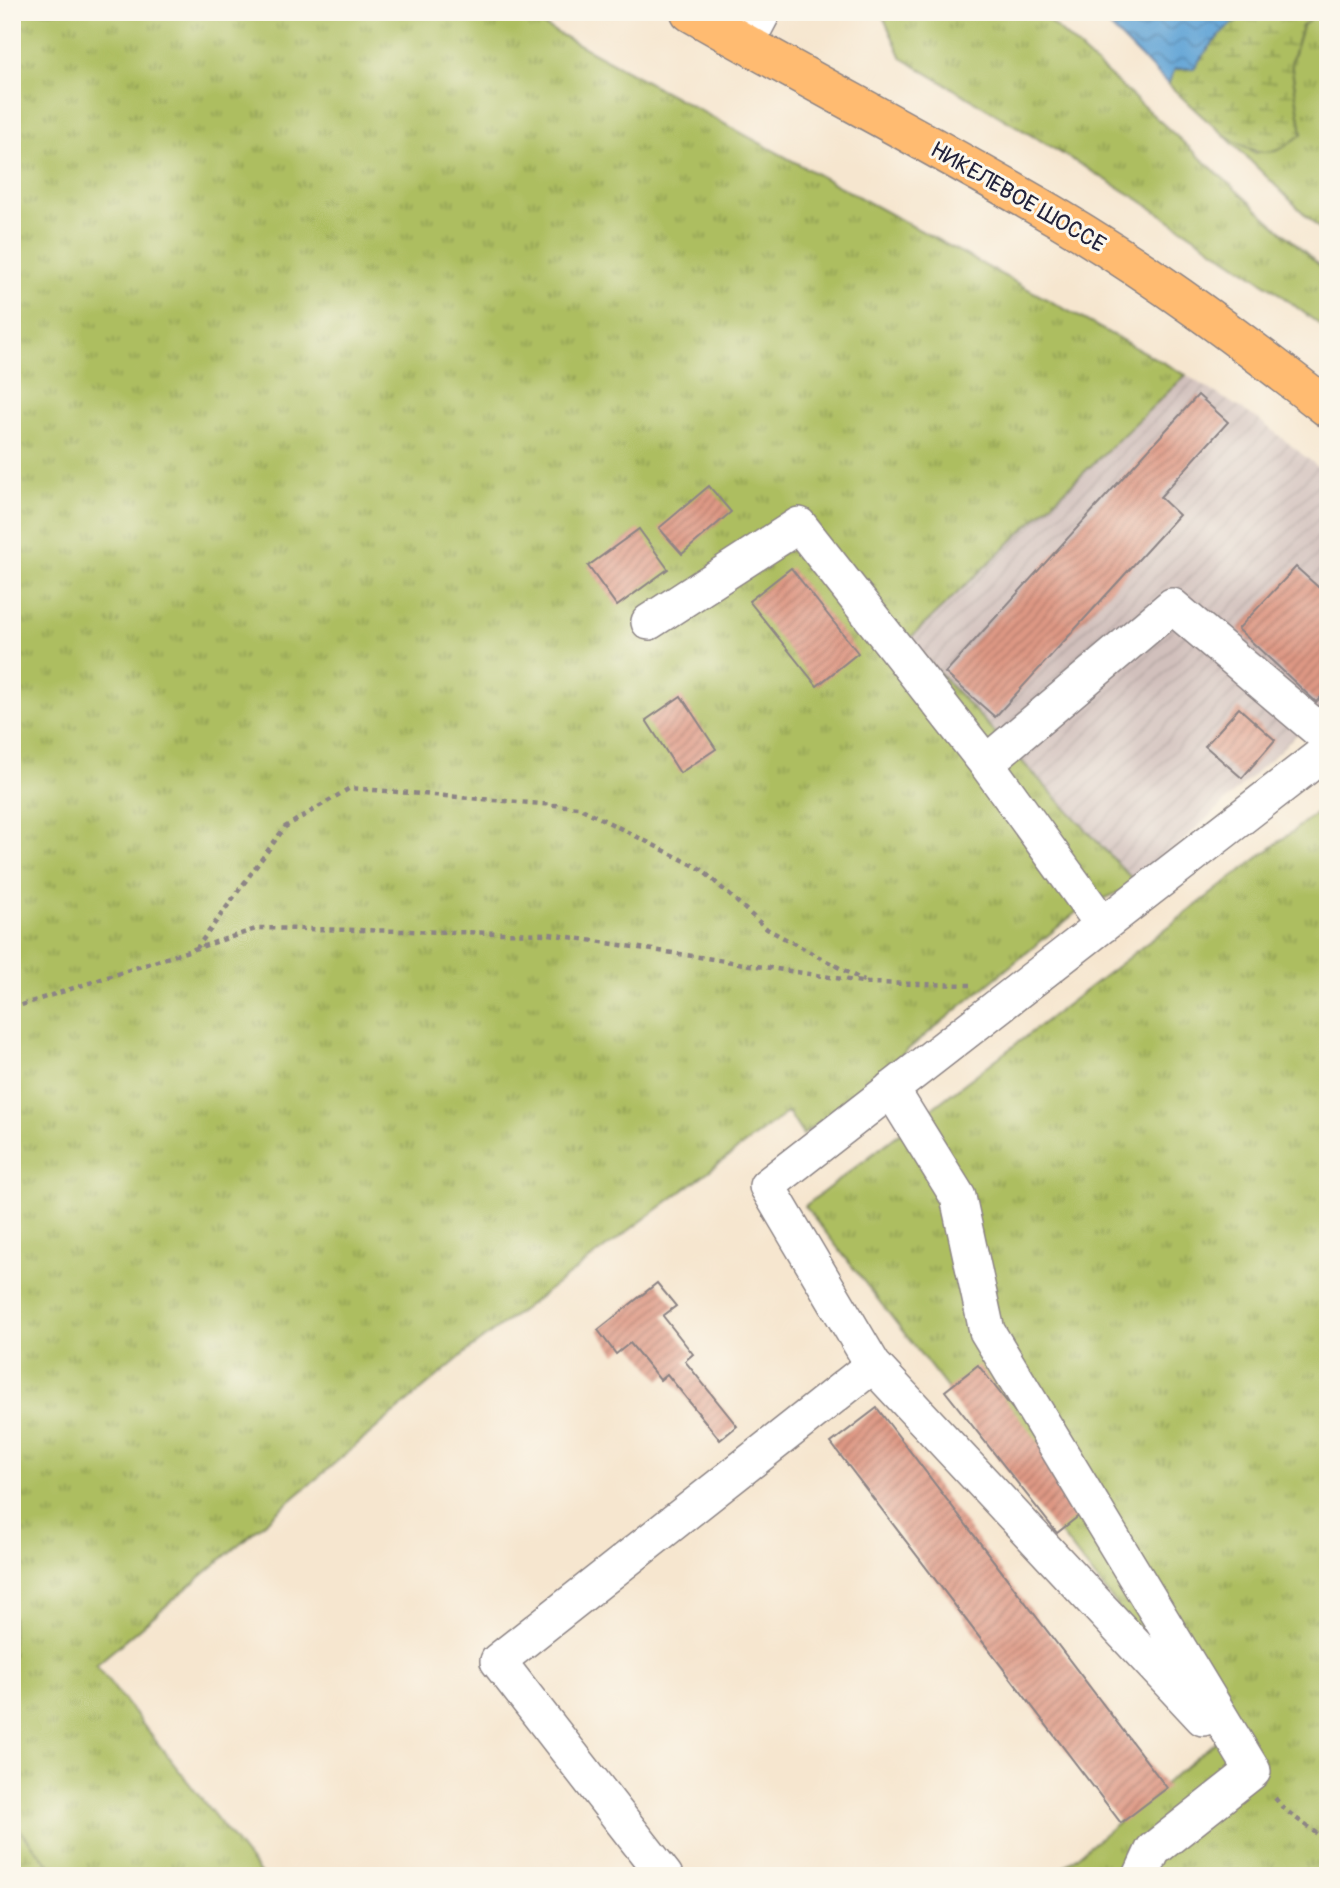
<svg xmlns="http://www.w3.org/2000/svg" width="1340" height="1888" viewBox="0 0 1340 1888" font-family="Pangolin,sans-serif">
	<style>
		.industrial { fill: url(#industrial-furrows) }
		.grass { fill: url(#grass-tufts); stroke: #68704e; stroke-width: 2 }
		.wetland { fill: url(#wetland-marsh); stroke: #68704e; stroke-width: 2 }
		.water { fill: url(#water-waves); stroke: #426388; stroke-width: 2 }
		.building { fill: url(#building-hatch) }
		.lines { fill: none; stroke-linecap: round; stroke-linejoin: round }
		.minor-casing { stroke: #8c8485; stroke-width: 38 }
		.major-casing { stroke: #8c8485; stroke-width: 41 }
		.path { stroke: #8c8485; stroke-width: 4.5; stroke-dasharray: 5 5; stroke-linecap: butt }
		.minor { stroke: #fff; stroke-width: 35 }
		.major { stroke: #ffbb71; stroke-width: 38 }
		.labels { text-anchor: middle; dominant-baseline: central; stroke-width: 6; stroke-linejoin: round; paint-order: stroke }
		.street-label { font-size: 23px; fill: #22223b; stroke: #fbf7ec }
	</style>
	<defs>
		<pattern id="industrial-furrows" width="10" height="10" patternUnits="userSpaceOnUse" patternTransform="scale(1.75)"><rect width="10" height="10" fill="#d1c0bc"/><path d="M-1 1l2-2M0 10L10 0M9 11l2-2" fill="none" stroke="#b3a5a2"/></pattern>
		<pattern id="grass-tufts" width="24" height="20" patternUnits="userSpaceOnUse" patternTransform="scale(1.75)"><rect width="24" height="20" fill="#adbe61"/><path d="M3 7l-1-3M5 7V3M7 7l1-3M15 17l-1-3M17 17v-4M19 17l1-3" fill="none" stroke="#8c9a51"/></pattern>
		<pattern id="wetland-marsh" width="20" height="14" patternUnits="userSpaceOnUse" patternTransform="scale(1.75)"><rect width="20" height="14" fill="#adbe61"/><path d="M1 5h8M5 5V1M11 12h8M15 12V8" fill="none" stroke="#8c9a51"/></pattern>
		<pattern id="water-waves" width="16" height="10" patternUnits="userSpaceOnUse" patternTransform="scale(1.75)"><rect width="16" height="10" fill="#62a4d6"/><path d="M0 5q4-4 8 0t8 0" fill="none" stroke="#5085af"/></pattern>
		<pattern id="building-hatch" width="6" height="6" patternUnits="userSpaceOnUse" patternTransform="scale(1.75)"><rect width="6" height="6" fill="#de9884"/><path d="M-1 1l2-2M0 6l6-6M5 7l2-2" fill="none" stroke="#b47c6d"/></pattern>
	</defs>
	<rect width="100%" height="100%" fill="#fbf7ec"/>
	<filter id="ink" filterUnits="userSpaceOnUse"><feTurbulence type="fractalNoise" baseFrequency=".0143" numOctaves="2"/><feDisplacementMap in="SourceGraphic" scale="14" xChannelSelector="R" yChannelSelector="G"/><feConvolveMatrix kernelMatrix="1 2 1 2 8 2 1 2 1" color-interpolation-filters="sRGB"/></filter>
	<filter id="wash" filterUnits="userSpaceOnUse"><feTurbulence type="fractalNoise" baseFrequency=".00686" numOctaves="4" result="noise"/><feDisplacementMap in="SourceGraphic" scale="28" xChannelSelector="R" yChannelSelector="G"/><feGaussianBlur stdDeviation="1.57" result="paint"/><feColorMatrix in="noise" values="0 0 0 0 0 0 0 0 0 0 0 0 0 0 0 0 0 1.4 0 .05"/><feComposite in="paint" operator="in"/></filter>
	<g filter="url(#wash)">
		<rect width="100%" height="100%" fill="#f6e6cf"/>
		<path class="industrial" d="M1186,375l72,44 70,56v230l-191,179 -229,-244z"/>
		<path class="grass" d="M12,12h507l667,363 -278,265 229,244 -58,26 -276,225 -15,-23 -317,236 -375,317 166,211h-204l-46,-56z
			M881,12h158l289,261v58l-58,-44 -132,-88 -236,-141z
			M1320,12h8v225l-104,-102 32,18 46,-19 -11,-71 11,-37z
			M1328,804v1072h-275l167,-138 -415,-532z"/>
		<path class="wetland" d="M1251,12h69l-18,14 -11,37 11,71c-8,6 -18,15 -27,17 -35,9 -83,-45 -107,-67l7,-15 19,-1c16,-23 32,-44 57,-56z
			M12,1820l46,56h-46z"/>
		<path class="water" d="M1095,12h156c-25,12 -41,33 -57,56l-19,1 -7,15z"/>
		<g id="blocks">
			<path class="building" d="M1198,395l30,27 -68,75 19,18 -184,202 -50,-44z
				M709,486l22,26 -49,42 -23,-26z
				M639,529l29,40 -51,37 -29,-40z
				M1296,567l32,29v94l-12,12 -78,-73z
				M791,568l67,85 -41,33 -68,-85z
				M681,696l35,53 -36,24 -34,-53z
				M1239,708l36,32 -33,38 -37,-32z
				M657,1283l19,23 -13,10 30,38 -8,7 52,65 -17,14 -53,-66 -7,6 -30,-37 -14,11 -18,-24z
				M978,1365l112,142 -33,26 -112,-142z
				M877,1408l290,380 -46,35 -290,-380z"/>
		</g>
	</g>
	<g filter="url(#ink)">
		<use href="#blocks" fill-opacity="0" stroke="#8c8485" stroke-width="2"/>
		<g class="lines">
			<g class="minor-casing">
				<path id="minor" d="M746,44l17,-32
					M649,622l150,-97 187,238 117,162
					M986,763l186,-157 156,132
					M891,1089l67,108 29,134 266,440 -100,79 -12,26
					M873,1365l330,353
					M665,1876l-167,-215 375,-296 -106,-179 561,-436"/>
			</g>
			<g class="major-casing">
				<path id="major" d="M690,12c123,71 249,135 370,207 94,56 182,122 268,189"/>
			</g>
			<path class="path" d="M196,949l89,-122 65,-39 228,19 123,62 66,60 97,52
				M12,1008l247,-80 290,6 319,49 102,2
				M1275,1798l9,11 44,33"/>
			<use href="#minor" class="minor"/>
			<use href="#major" class="major"/>
		</g>
	</g>
	<g class="labels">
		<g class="street-label">
			<text transform="translate(1018 197) rotate(30)">НИКЕЛЕВОЕ ШОССЕ</text>
		</g>
	</g>
	<rect width="1340" height="1888" fill="none" stroke="#fbf7ec" stroke-width="42"/>
</svg>
